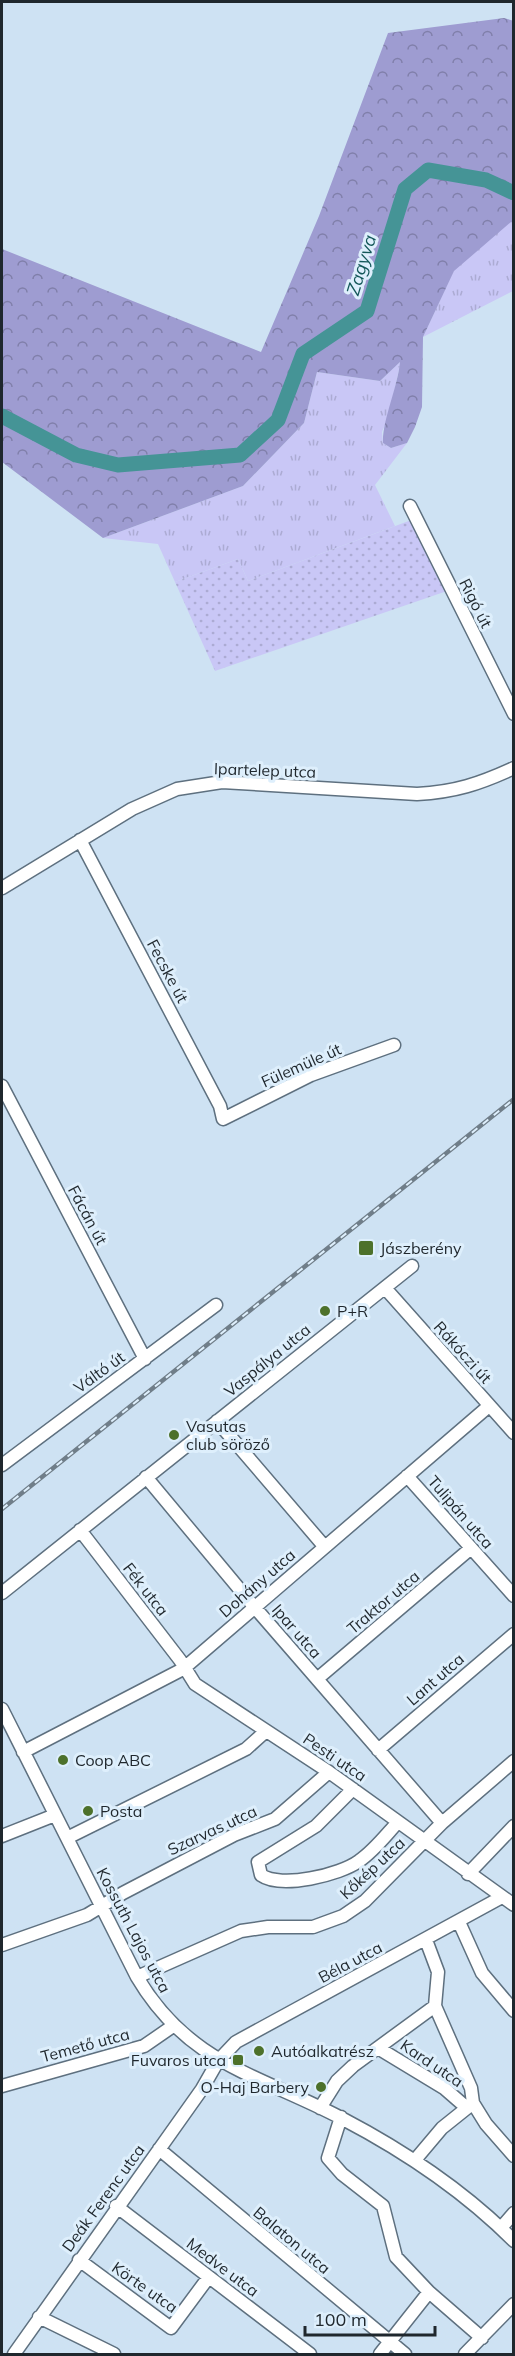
<svg xmlns="http://www.w3.org/2000/svg" width="515" height="2356" viewBox="0 0 515 2356" font-family="Mulish,sans-serif">
	<style>
		.grass { fill: url(#grass-tufts) }
		.forest { fill: url(#forest-crowns) }
		.garden { fill: url(#garden-dots) }
		.lines { fill: none; stroke-linecap: round; stroke-linejoin: round }
		.river { stroke: #459496; stroke-width: 15 }
		.minor-casing { stroke: #5e707f; stroke-width: 15 }
		.minor { stroke: #fff; stroke-width: 12 }
		.rail-casing { stroke: #707e89; stroke-width: 4.5 }
		.rail { stroke: #deeffc; stroke-width: 2; stroke-dasharray: 7; stroke-linecap: butt }
		.poi-dot { fill: #4d712b; stroke: #deeffc; stroke-width: 2 }
		.labels { text-anchor: middle; dominant-baseline: central; stroke-width: 6; stroke-linejoin: round; paint-order: stroke }
		.street-label { font-size: 16px; fill: #1f272d; stroke: #deeffc }
		.poi-label { font-size: 16px; fill: #1f272d; stroke: #deeffc; text-anchor: start }
		.water-label { font-size: 18px; font-style: italic; fill: #15585a; stroke: #deeffc }
	</style>
	<defs>
		<pattern id="grass-tufts" width="24" height="20" patternUnits="userSpaceOnUse" patternTransform="scale(1.5)"><rect width="24" height="20" fill="#c9c7f6"/><path d="M3 7l-1-3M5 7V3M7 7l1-3M15 17l-1-3M17 17v-4M19 17l1-3" fill="none" stroke="#acabd3"/></pattern>
		<pattern id="forest-crowns" width="20" height="18" patternUnits="userSpaceOnUse" patternTransform="scale(1.5)"><rect width="20" height="18" fill="#9e9cd1"/><path d="M2 6a3 3 0 1 1 6 0M12 15a3 3 0 1 1 6 0" fill="none" stroke="#807faa"/></pattern>
		<pattern id="garden-dots" width="8" height="8" patternUnits="userSpaceOnUse" patternTransform="scale(1.5)"><rect width="8" height="8" fill="#c9c7f6"/><path d="M2 2h.1M6 6h.1" fill="none" stroke="#acabd3" stroke-width="1.8" stroke-linecap="round"/></pattern>
	</defs>
	<rect width="100%" height="100%" fill="#cee2f3"/>
	<path class="grass" d="M511,221l2,2v68l-90,46 31,-67z
		M401,361l-13,57 -6,14 1,11 8,5 16,-5 -32,42 20,41 -147,55 -10,-22 -63,23 -17,-38 -55,-6 140,-52 61,-63 13,-51 63,9z"/>
	<path class="forest" d="M504,18l10,3 -1,202 -2,-1 -57,49 -31,66 -1,70 -7,20 -8,16 -16,5 -8,-5c-1,-22 15,-57 17,-81l-20,19 -63,-9 -13,51 -61,63 -140,52 -101,-76v-213l259,103 58,-136 69,-183z"/>
	<path class="garden" d="M414,519l33,72 -232,80 -40,-89 63,-23 10,22z"/>
	<g class="lines">
		<path class="river" d="M2,416l74,39 42,10 122,-10 38,-35 25,-66 64,-43 38,-122 23,-19 58,10 28,13"/>
		<g class="minor-casing">
			<path id="minor" d="M410,506l104,208
				M80,840l140,266 3,13 88,-44 83,-30
				M2,888l130,-79 45,-20 45,-7 195,12c38,-2 62,-10 97,-26
				M2,1086l143,273
				M385,1288l129,145
				M217,1421l107,125
				M2,1465l214,-160
				M407,1476l107,120
				M146,1477l105,126 191,220
				M80,1530l100,130 15,24 134,88 185,133
				M2,1593l410,-327
				M317,1679l153,-130
				M2,1709l135,268c52,88 123,98 206,142 63,33 120,71 171,122
				M378,1750l136,-116
				M23,1752l160,-83 306,-263
				M353,1789l-37,37 -58,36 3,13c20,14 79,0 98,-14 15,-10 27,-26 39,-39
				M2,1836l53,-21
				M67,1838l179,-89 20,-18
				M468,1874l46,-48
				M459,1922l23,51 32,38
				M426,1940l12,32 -3,34 36,82 2,15 13,21 28,32
				M2,1945l85,-30 36,-22 111,-58 41,-16 54,-47
				M137,1977l104,-46 27,-4h45l30,-11 22,-15 77,-78 72,-62
				M378,2048l66,40 23,20
				M2,2086l142,-40 29,-20
				M320,2108l17,-27 16,-15 82,-60
				M341,2117l-13,41 14,16 41,32 13,51 33,35 53,46
				M159,2149l246,205
				M415,2160l27,-32 30,-24
				M116,2206l194,148
				M501,2228l13,-15
				M79,2260l92,68 37,-50
				M39,2317l75,37
				M14,2354l188,-265 16,-28 18,-19 266,-145
				M380,2354l49,-62
				M465,2354l49,-50"/>
		</g>
		<use href="#minor" class="minor"/>
		<g class="rail-casing">
			<path id="rail" d="M2,1509l512,-410"/>
		</g>
		<use href="#rail" class="rail"/>
	</g>
	<g class="poi-dot">
		<rect x="358" y="1240" width="16" height="16" rx="3"/>
		<circle cx="325" cy="1311" r="6"/>
		<circle cx="174" cy="1435" r="6"/>
		<circle cx="63" cy="1760" r="6"/>
		<circle cx="88" cy="1811" r="6"/>
		<circle cx="259" cy="2051" r="6"/>
		<rect x="232" y="2054" width="12" height="12" rx="3"/>
		<circle cx="321" cy="2087" r="6"/>
	</g>
	<g class="labels">
		<g class="street-label">
			<text transform="translate(476 603) rotate(63)">Rigó út</text>
			<text transform="translate(265 770) rotate(2)">Ipartelep utca</text>
			<text transform="translate(168 971) rotate(62)">Fecske út</text>
			<text transform="translate(301 1065) rotate(-24)">Fülemüle út</text>
			<text transform="translate(88 1215) rotate(62)">Fácán út</text>
			<text transform="translate(463 1352) rotate(48)">Rákóczi út</text>
			<text transform="translate(267 1360) rotate(-39)">Vaspálya utca</text>
			<text transform="translate(99 1372) rotate(-36)">Váltó út</text>
			<text transform="translate(461 1512) rotate(49)">Tulipán utca</text>
			<text transform="translate(257 1583) rotate(-41)">Dohány utca</text>
			<text transform="translate(146 1589) rotate(52)">Fék utca</text>
			<text transform="translate(383 1602) rotate(-40)">Traktor utca</text>
			<text transform="translate(297 1631) rotate(49)">Ipar utca</text>
			<text transform="translate(435 1679) rotate(-41)">Lant utca</text>
			<text transform="translate(335 1757) rotate(34)">Pesti utca</text>
			<text transform="translate(212 1830) rotate(-25)">Szarvas utca</text>
			<text transform="translate(372 1868) rotate(-43)">Kőkép utca</text>
			<text transform="translate(134 1930) rotate(62)">Kossuth Lajos utca</text>
			<text transform="translate(350 1962) rotate(-28)">Béla utca</text>
			<text transform="translate(85 2045) rotate(-15)">Temető utca</text>
			<text transform="translate(432 2063) rotate(34)">Kard utca</text>
			<text transform="translate(103 2198) rotate(-54)">Deák Ferenc utca</text>
			<text transform="translate(292 2240) rotate(40)">Balaton utca</text>
			<text transform="translate(223 2267) rotate(37)">Medve utca</text>
			<text transform="translate(145 2287) rotate(35)">Körte utca</text>
		</g>
		<g class="poi-label">
			<text x="380" y="1248">Jászberény</text>
			<text x="337" y="1311">P+R</text>
			<text x="186" y="1426">Vasutas<tspan x="186" dy="18">club söröző</tspan></text>
			<text x="75" y="1760">Coop ABC</text>
			<text x="100" y="1811">Posta</text>
			<text x="271" y="2051">Autóalkatrész</text>
			<text x="226" y="2060" text-anchor="end">Fuvaros utca</text>
			<text x="309" y="2087" text-anchor="end">O-Haj Barbery</text>
		</g>
		<g class="water-label">
			<text transform="translate(361 265) rotate(-73)">Zagyva</text>
		</g>
	</g>
	<rect width="515" height="2356" fill="none" stroke="#1f272d" stroke-width="6"/>
	<path d="M305 2326v9h130v-9" fill="none" stroke="#1f272d" stroke-width="3"/>
	<text x="314" y="2326" font-size="18" fill="#1f272d" stroke="#deeffc" stroke-width="4.5" paint-order="stroke">100 m</text>
</svg>
